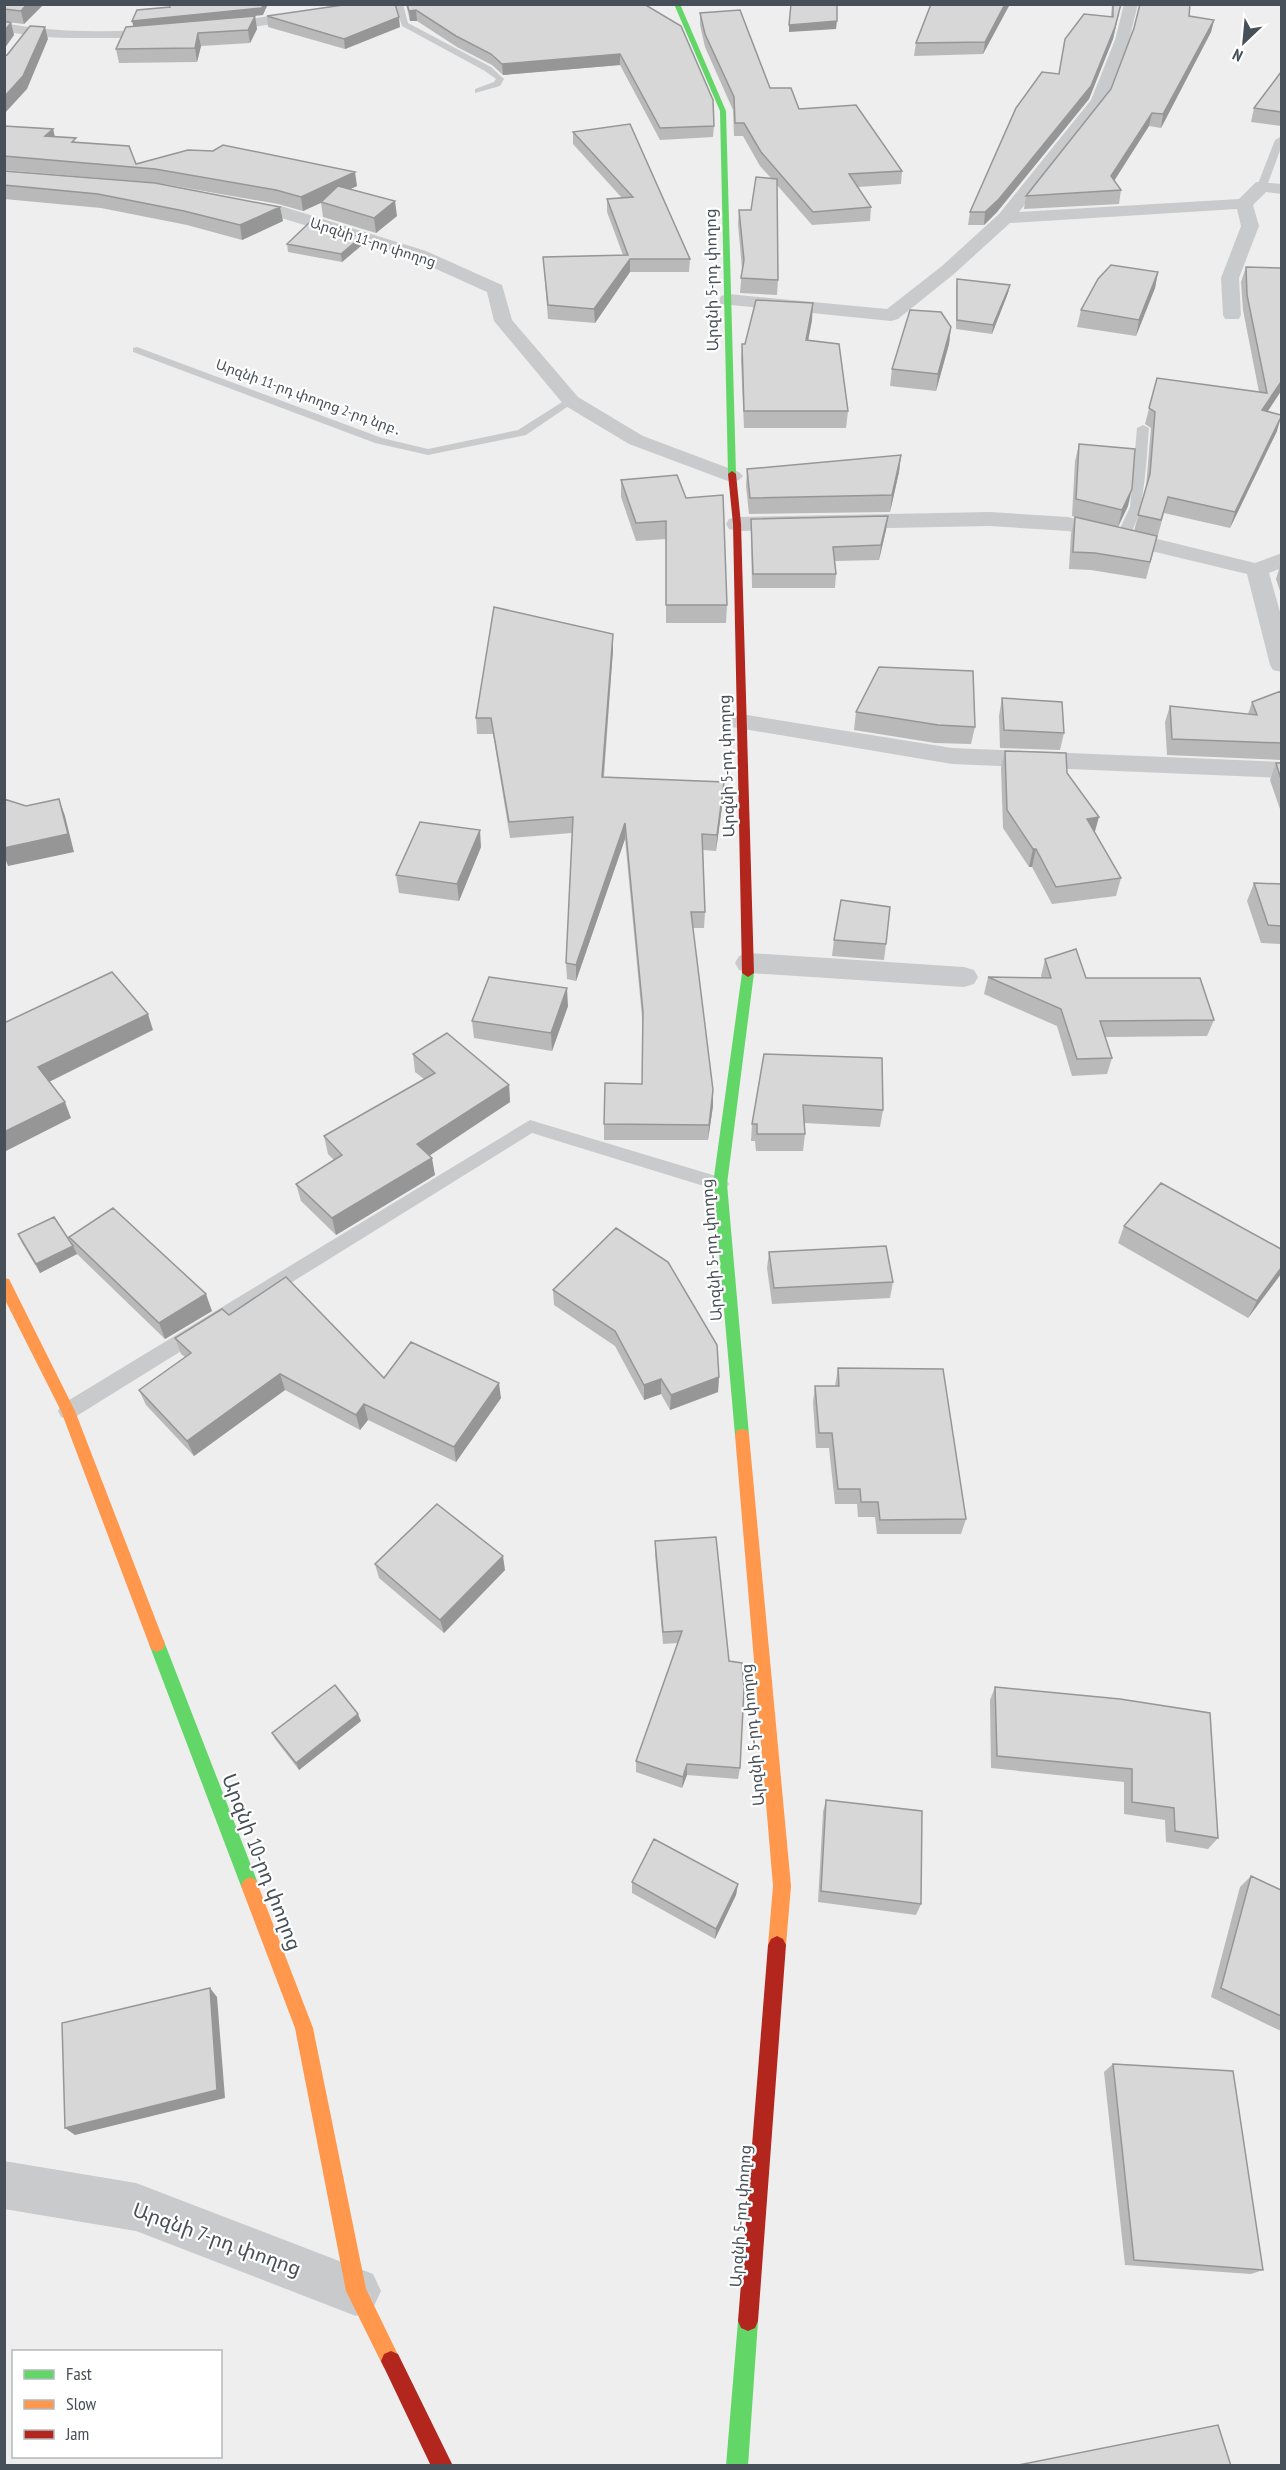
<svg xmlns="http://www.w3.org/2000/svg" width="1286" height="2470" viewBox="0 0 1286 2470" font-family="'PT Sans Narrow','Noto Sans Armenian',sans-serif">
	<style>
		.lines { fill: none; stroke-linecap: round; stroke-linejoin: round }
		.lane { fill: #c9cacc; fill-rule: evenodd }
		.street { fill: #c9cacc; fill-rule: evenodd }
		.fast { fill: #63d668; fill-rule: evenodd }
		.slow { fill: #ff974d; fill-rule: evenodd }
		.jam { fill: #b3261e; fill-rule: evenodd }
		.wall { fill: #b9b9ba }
		.shaded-wall { fill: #969697 }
		.building { fill: #d7d7d8; stroke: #969697; stroke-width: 1.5 }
		.labels { text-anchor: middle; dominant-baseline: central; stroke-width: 4.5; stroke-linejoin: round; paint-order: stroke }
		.far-street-label { font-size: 14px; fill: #474f58; stroke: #fff }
		.street-label { font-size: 16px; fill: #474f58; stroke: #fff }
		.near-street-label { font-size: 20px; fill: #474f58; stroke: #fff }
	</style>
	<rect width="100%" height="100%" fill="#eee"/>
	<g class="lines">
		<path class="lane" d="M395,4h8l5,19 83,44 13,12 -4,7 -25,7v-4l19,-7 2,-3 -11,-8 -83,-45z
			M1282,136v9l-15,41 -8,2 -2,-2 18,-46z
			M137,347l245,91 46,11 90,-19 49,-31 4,-1 5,3 -50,34 -98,20 -53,-12 -242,-91v-4z
			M1143,425l6,3c-2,22 -4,105 -27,113l-6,-4 14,-30 7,-79z
			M530,1120l196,59 3,5 -3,5 -6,2 -188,-58 -457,284 -7,2 -7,-2 -3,-6 3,-6z"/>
		<path class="street" d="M348,4h39l-7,4c-94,14 -188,31 -284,30 -30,0 -61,0 -92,-7v-8c107,21 238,-3 344,-19z
			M1124,4h14l-9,36 -23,61 -87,111 220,-13 17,-17 26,2v10l-16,-2 -13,13 6,21 -20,52 2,37 -2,4h-14l-2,-4 -2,-37 20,-52 -4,-17 -227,14 -56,51 -56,45 -7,2 -170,-17 -2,-4 2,-4 7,-2 159,15 55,-43 57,-52 92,-114 24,-60z
			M237,199l47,8 142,44 76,34 10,35 66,77 65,39 96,36 4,4 -4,4 -7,2 -7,-2 -96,-36 -65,-39 -70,-84 -7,-29 -73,-33 -139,-43 -44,-8 -2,-4 2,-4z
			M990,512l78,5 187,46 27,-10v15l-13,5 13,46v53l-9,-2 -3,-5 -23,-91 -179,-43 -78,-5 -253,5 -8,-2 -3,-5 3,-5 8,-2z
			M741,714l211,34 330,14v16l-330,-14 -220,-37 -4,-5 4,-5z
			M749,953l215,14 10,3 4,7 -4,7 -10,3 -215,-14 -10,-3 -4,-7 4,-7z
			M4,2161l132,22 237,91 8,17 -8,17 -17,8 -220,-85 -132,-22z"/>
		<path class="fast" d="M674,4h6l46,107 10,363 -4,3 -4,-3 -8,-363z
			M748,969l6,4 -27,211 22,251 -2,5 -5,1 -5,-1 -2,-5 -22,-251 29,-211z
			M157,1636l6,3 2,5 94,242 -3,6 -6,3 -6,-3 -3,-6 -92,-242 2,-5z
			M748,2311l7,3 3,7 -10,145h-22l12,-145 3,-7z"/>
		<path class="slow" d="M4,1278l5,1 66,132 90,233 -2,5 -6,3 -6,-3 -2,-5 -88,-233 -57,-113z
			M742,1429l5,1 2,5 42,451 -5,59 -3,6 -6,3 -6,-3 -3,-6 5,-59 -38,-451 2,-5z
			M250,1877l6,3 57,148 53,261 35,72 -3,7 -7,3 -7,-3 -38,-77 -51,-263 -54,-142 3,-6z"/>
		<path class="jam" d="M732,471l4,3 5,50 13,449 -6,4 -6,-4 -9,-449 -5,-50z
			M777,1936l6,3 3,6 -28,376 -3,7 -7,3 -7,-3 -3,-7 30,-376 3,-6z
			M391,2351l7,3 55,112h-22l-50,-105 3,-7z"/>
	</g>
	<path class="wall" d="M4,4h40l-20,20 -17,-2 4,1 3,12 -10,14z
		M406,4h238l70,122 -1,11 -53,3 -40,-75 -117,10 -11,-10 -35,-18 -40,-26h-7z
		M931,4h79l-27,50 -69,2 2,-13z
		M1112,4h9l-8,35 -24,60 -92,113 -13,13h-16l2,-13 141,-196z
		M700,13l70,75 29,21 103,62 -1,13 -43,3 13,20 -1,14 -58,4 -35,-40 1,95 -1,15 -37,-2 2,-24 -4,-45 1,-14h12l20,-32 -11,-12 -17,-30h-9l-1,-26 -28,-63 -5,-22z
		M263,15l-23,2 15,-1 2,13 -7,14 -49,3 -4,16 -78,1 -3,-14 18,-22 -2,-6z
		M267,16l133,11 -55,22 -77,-22z
		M1189,16l25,4 -3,12 -50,96 -12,-2 -35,54 7,10 -2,14 -95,5 2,-13z
		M1281,72v54l-30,-4 3,-14z
		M4,126l49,3 2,8 22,5 59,22 221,22 -7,3 47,27 -21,17 -53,-16 -2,-14 -18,8 -25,-7 -120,-21 -154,-13z
		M573,132l117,127 -1,13h-59l-35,51 -47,-4 -5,-62 80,-2 -16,-43v-13l15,-1 -49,-54z
		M4,171l279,50 -41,19 -55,-15 -86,-17 -97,-9z
		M287,244l75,1 -20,17 -54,-10z
		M1246,267l35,124 -13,20 9,20 -47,97 -66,-15 -18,66 -55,-9 -22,-1 2,-35 4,-17 59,14 12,-44 5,-59 -6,-4 12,-46 102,14 -16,-82 -2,-28z
		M1158,272l-3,16 -19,48 -59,-9 4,-17z
		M957,279l53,6 -2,8 -16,41 -36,-5v-42z
		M812,320l-4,20 40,71 -2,17h-102l-3,-68 1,-16h3z
		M951,327l-2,17 -13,47 -46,-5 2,-17z
		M1079,444l49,62 -10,21 -46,-11 3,-55z
		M901,455l-2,17 -9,40 -141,2 -3,-28 1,-17z
		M621,480l65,18 41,107 -1,18h-60v-84l-30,2 -15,-44z
		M888,516l-2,14 -7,30 -44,1 1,13 -1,14h-83l-1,-55v-14z
		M1281,563v31l-5,-15z
		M613,650l-9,127 119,22 -7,52 -13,-1 2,62 -1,16h-11l20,162v16l-5,34h-104v-16l38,-40 1,-57 -18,-188 -49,142 -9,-2 -1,-16 6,-130 -62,5 -17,-104h-16l-1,-16z
		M1281,691v69l-114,-5 -2,-33 5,-16 78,8 4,-12z
		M1002,698l62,35 -4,17 -60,-2 -1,-32z
		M856,712l119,15 -4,17 -36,-1 -81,-13z
		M1005,751l62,22 28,59 26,46 -5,18 -64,8 -20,-37h-3l-26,-39 -2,-60z
		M1276,763h5v49l-11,-32z
		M481,847l-22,54 -60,-8 -3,-18z
		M1254,883l27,1v60l-20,-1 -14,-42z
		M834,940l52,4 -2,16 -52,-4z
		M1045,959l41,19 128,42 -7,16 -102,1 7,21 -5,16 -35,2 -15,-50 -73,-32 4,-17 54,1 -1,-2z
		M568,1006l-16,45 -78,-13 -2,-17z
		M413,1054l96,31 1,17 -81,53 6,20 -99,60 -35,-34 -5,-17 38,-24 -6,-6 -4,-18 100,-57 -9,-7z
		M764,1054l119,56 -3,17 -76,-4 1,11 -2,17h-47l-1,-10h-4l1,-17z
		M1124,1226l157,48 -33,44 -130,-75z
		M18,1234l55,12 -4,-9 143,74 -47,28 -88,-85 -37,19 -18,-30z
		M769,1252l124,30 -3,16 -118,6 -5,-36z
		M553,1290l166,87 -1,15 -48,18 -9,-16 -17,6 -29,-54 -61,-41z
		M229,1315l155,63 117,20 -45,64 -88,-42 -8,10 -75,-40 -91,66 -48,-51 -7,-15 46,-33 -4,-3 -6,-16z
		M838,1368l128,151 -5,15h-84l-2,-17h-17l-1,-13h-22l-6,-56h-13l-3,-46 2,-16h20z
		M655,1541l85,227 -2,11 -51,-4 -5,13 -46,-16v-11l42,-118 -15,1 -8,-90z
		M375,1564l130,6 -61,63 -65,-55z
		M995,1687l125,12 98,139 -10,11 -42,-7 -1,-22 -41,-6v-32l-133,-14 -1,-68z
		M361,1721l-62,49 -24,-31 -3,-6z
		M826,1800l95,104 -5,11 -98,-13 5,-90z
		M1251,1876l30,14v141l-70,-34 29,-110z
		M632,1882l106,2 -2,11 -21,44 -83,-46z
		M1113,2064l150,206 -12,4 -126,-9 -21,-193z"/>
	<path class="shaded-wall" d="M27,4h17l-20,20 -3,-13z
		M263,4h5l-5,11 -129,13 -2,-7z
		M1005,4h5l-27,50 2,-12z
		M1121,4l-8,35 -24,60 -92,113 -13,13 1,-13z
		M416,10l1,11h-7l-1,-10z
		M255,16l2,13 -7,14 -2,-13z
		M399,17l1,10 -55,22 -1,-10z
		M1214,20l-3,12 -50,96 2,-14z
		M837,21l-1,8 -47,3v-7z
		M11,23l3,12 -10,14v-18z
		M45,27l3,12 -21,50 -23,25v-17z
		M198,33l3,13 -4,16 -2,-14z
		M620,54v11l-117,10 -1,-11z
		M1152,113l-3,13 -40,63 2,-13z
		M53,129l3,13 -11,-6z
		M355,172l2,14 -54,25 -2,-14z
		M395,201l2,15 -21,17 -2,-15z
		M280,207l3,14 -41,19 -2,-15z
		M361,237l1,8 -20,17 -1,-8z
		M630,259v13l-35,51 -1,-14z
		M1158,272l-3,16 -19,48 3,-16z
		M1010,285l-2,8 -16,41 1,-9z
		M813,303l-1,17 -7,37 1,-17z
		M951,327l-2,17 -13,47 2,-17z
		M1281,382v9l-23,35 4,-16z
		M1281,417l-4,14 -47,97 5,-16z
		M901,455l-2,17 -9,40 2,-17z
		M1132,489l-4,17 -10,21 4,-17z
		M888,516l-2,14 -7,30 2,-15z
		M613,634v16l-11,143v-16z
		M724,782l-1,17 -7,52 1,-16z
		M59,799l6,17 9,36 -66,14 -4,-10v-8z
		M1099,817l-5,18 -7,-16z
		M625,823v16l-49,142v-16z
		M480,830l1,17 -22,54 -2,-17z
		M1033,849h3l-4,18h-3z
		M567,988l1,18 -16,45 -1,-18z
		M148,1014l5,16 -108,54 -7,-17z
		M509,1085l1,17 -90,60 -3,-18z
		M713,1090v16l-5,34 1,-15z
		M65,1102l6,16 -67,34v-20z
		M432,1158l3,17 -99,60 -4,-17z
		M73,1246l4,8 -37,19 -4,-9z
		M1281,1268v6l-33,44 9,-17z
		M206,1294l6,17 -47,28 -6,-16z
		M280,1374l5,16 -91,66 -7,-15z
		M719,1377l-1,15 -48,18 1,-15z
		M661,1379v15l-17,6v-15z
		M499,1383l2,15 -45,64 -2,-15z
		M364,1404l4,16 -8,10 -4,-15z
		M503,1556l2,14 -61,63 -4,-13z
		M358,1714l3,7 -62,49 -3,-7z
		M687,1764v11l-5,13 1,-11z
		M738,1884l-2,11 -21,44 1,-10z
		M210,1988l7,9 8,101 -150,37 -10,-7z"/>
	<path class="building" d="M4,4h23l-6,7 -17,-2z
		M169,4h94l-1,4 -130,13 5,-11 33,-3z
		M350,4h45l4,13 -55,22 -77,-23z
		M407,4h237l37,22 32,74 1,26 -54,2 -40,-74 -118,10 -11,-10 -35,-18 -40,-26 -7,1z
		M791,4h46v17l-48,4z
		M931,4h74l-20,38 -69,1z
		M1113,4h8l-6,23 -24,59 -92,113 -14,13h-15l46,-104 26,-36 17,2 6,-35 19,-25 29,3z
		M1140,4h50l-1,12 25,4 -51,94 -11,-1 -41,63 10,14 -95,6 85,-107 23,-61z
		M740,10l30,78h21l8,21 57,-4 46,66 -53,3 22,33 -58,5 -52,-60 -17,-29h-9l-1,-26 -29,-63 -5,-21z
		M255,16l-7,14 -50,3 -3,15 -79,1 10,-22z
		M4,21l7,2 -7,8z
		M30,26l15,1 -22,49 -19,21v-41l3,-1z
		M1281,72v40l-27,-4z
		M630,124l60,135h-60l-36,50 -46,-4 -5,-48 85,-2 -21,-56 26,-2 -60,-65z
		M4,126l49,3 -8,7 31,2 -4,4 57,4 7,18 52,-14 25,1 10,-6 132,27 -54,25 -25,-7 -121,-21 -151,-13z
		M4,171l151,12 125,24 -40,18 -56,-14 -86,-17 -94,-9z
		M756,177l21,2 1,101 -37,-2 3,-18 -5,-50h12z
		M338,186l57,15 -21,17 -53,-16z
		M310,222l51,15 -20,17 -54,-10z
		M1111,265l47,7 -19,48 -58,-10 17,-31z
		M1246,267l35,1v114l-19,28 19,5v2l-46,95 -67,-15 -7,23 -23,-5 12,-41 5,-62 -6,-4 8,-30 110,15 -20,-98z
		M957,279l53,6 -17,40 -36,-5z
		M756,300l57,3 -7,37 33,4 9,67h-104l-2,-67h3z
		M910,310l31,2 10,15 -13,47 -46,-5z
		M1079,444l56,5 -3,40 -10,21 -46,-11z
		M901,455l-9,40 -142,3 -3,-29z
		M677,475l9,23 37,-3 4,110h-61v-84l-30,2 -15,-43z
		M888,516l-7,29 -48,2 3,27h-83l-2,-55z
		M1075,517l82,19 -7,26 -55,-9 -22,-1z
		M494,607l119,27 -11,143 122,5 -7,53 -15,-1 3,78h-14l22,178 -4,35 -105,-1 1,-41 37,1 1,-72 -18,-189 -49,142 -10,-2 7,-146 -64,5 -18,-104h-15z
		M879,667l94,4 2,56 -37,-2 -82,-13z
		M1281,691v52l-109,-4 -2,-33 87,9 -5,-13z
		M1002,698l60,4 2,31 -60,-3z
		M1005,751l61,2 1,20 32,44 -12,2 34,59 -65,9 -20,-38h-3l-26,-39z
		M1276,763h5v16z
		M4,799l22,7 33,-7 9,35 -64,14z
		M420,822l60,8 -23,54 -61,-9z
		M1254,883l27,1v42l-13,-1z
		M841,900l49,7 -4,37 -52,-4z
		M1076,949l10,29h114l14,42 -114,1 12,37 -35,1 -16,-50 -73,-32 63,1 -6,-19z
		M112,972l36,42 -110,53 27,35 -61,30v-109z
		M489,977l78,11 -16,45 -79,-12z
		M447,1033l62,52 -92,59 15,14 -100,60 -36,-34 46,-29 -18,-19 111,-63 -22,-19z
		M764,1054l118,4 1,52 -80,-5 2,29h-48v-10h-5z
		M1161,1183l120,66v19l-24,33 -133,-75z
		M113,1208l93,86 -47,29 -90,-86z
		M54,1217l19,29 -37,18 -18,-30z
		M616,1228l52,34 49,83 2,32 -48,18 -10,-16 -17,6 -29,-54 -62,-41z
		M886,1246l7,36 -119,6 -5,-36z
		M286,1277l98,101 27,-36 88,41 -45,64 -90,-43 -8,11 -76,-41 -93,67 -48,-51 52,-37 -16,-15 47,-29 7,6z
		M838,1368l105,1 23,150 -86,1 -2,-18h-17l-1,-13h-22l-6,-56h-13l-4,-47h24z
		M437,1504l66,52 -63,64 -65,-56z
		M716,1537l13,124 13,2 2,26 -4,79 -53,-4 -4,13 -47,-16 46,-130 -19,1 -8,-91z
		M335,1685l23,29 -62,49 -24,-30z
		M995,1687l125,12 90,14 8,125 -43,-7 -1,-23 -42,-6v-33l-135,-13z
		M826,1800l96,11 -1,93 -100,-13z
		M654,1839l84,45 -22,45 -84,-47z
		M1251,1876l30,14v126l-60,-28z
		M210,1988l7,102 -152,38 -3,-105z
		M1113,2064l120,7 30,199 -129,-10z
		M1218,2425l13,41h-217z"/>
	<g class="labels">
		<g class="far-street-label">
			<text transform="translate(373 242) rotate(18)">Արզնի 11-րդ փողոց</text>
			<text transform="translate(309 397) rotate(20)">Արզնի 11-րդ փողոց 2-րդ նրբ․</text>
		</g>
		<g class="street-label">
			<text transform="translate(711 280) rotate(-91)">Արզնի 5-րդ փողոց</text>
			<text transform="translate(726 766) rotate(-92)">Արզնի 5-րդ փողոց</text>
			<text transform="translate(711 1250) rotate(-94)">Արզնի 5-րդ փողոց</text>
			<text transform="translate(752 1735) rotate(-95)">Արզնի 5-րդ փողոց</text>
			<text transform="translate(740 2216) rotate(-86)">Արզնի 5-րդ փողոց</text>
		</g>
		<g class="near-street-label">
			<text transform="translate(262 1862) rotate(69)">Արզնի 10-րդ փողոց</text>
			<text transform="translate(217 2239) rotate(20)">Արզնի 7-րդ փողոց</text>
		</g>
	</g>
	<rect width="1286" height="2470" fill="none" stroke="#474f58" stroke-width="12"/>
	<rect x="12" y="2350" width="210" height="108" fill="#ffffff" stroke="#b5b9bc" stroke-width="1.5"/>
	<rect x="24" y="2370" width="30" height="9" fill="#63d668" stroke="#b5b9bc" stroke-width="1.5"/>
	<text x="66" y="2380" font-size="18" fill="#474f58">Fast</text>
	<rect x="24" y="2400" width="30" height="9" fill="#ff974d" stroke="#b5b9bc" stroke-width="1.5"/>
	<text x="66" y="2410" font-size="18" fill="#474f58">Slow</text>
	<rect x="24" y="2430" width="30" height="9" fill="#b3261e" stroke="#b5b9bc" stroke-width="1.5"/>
	<text x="66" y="2440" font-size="18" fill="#474f58">Jam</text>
	<g transform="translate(1244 42) rotate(206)" stroke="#ffffff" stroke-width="4.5" paint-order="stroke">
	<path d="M0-4.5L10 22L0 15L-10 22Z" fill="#474f58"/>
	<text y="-9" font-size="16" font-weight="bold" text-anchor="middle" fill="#474f58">N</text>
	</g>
</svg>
